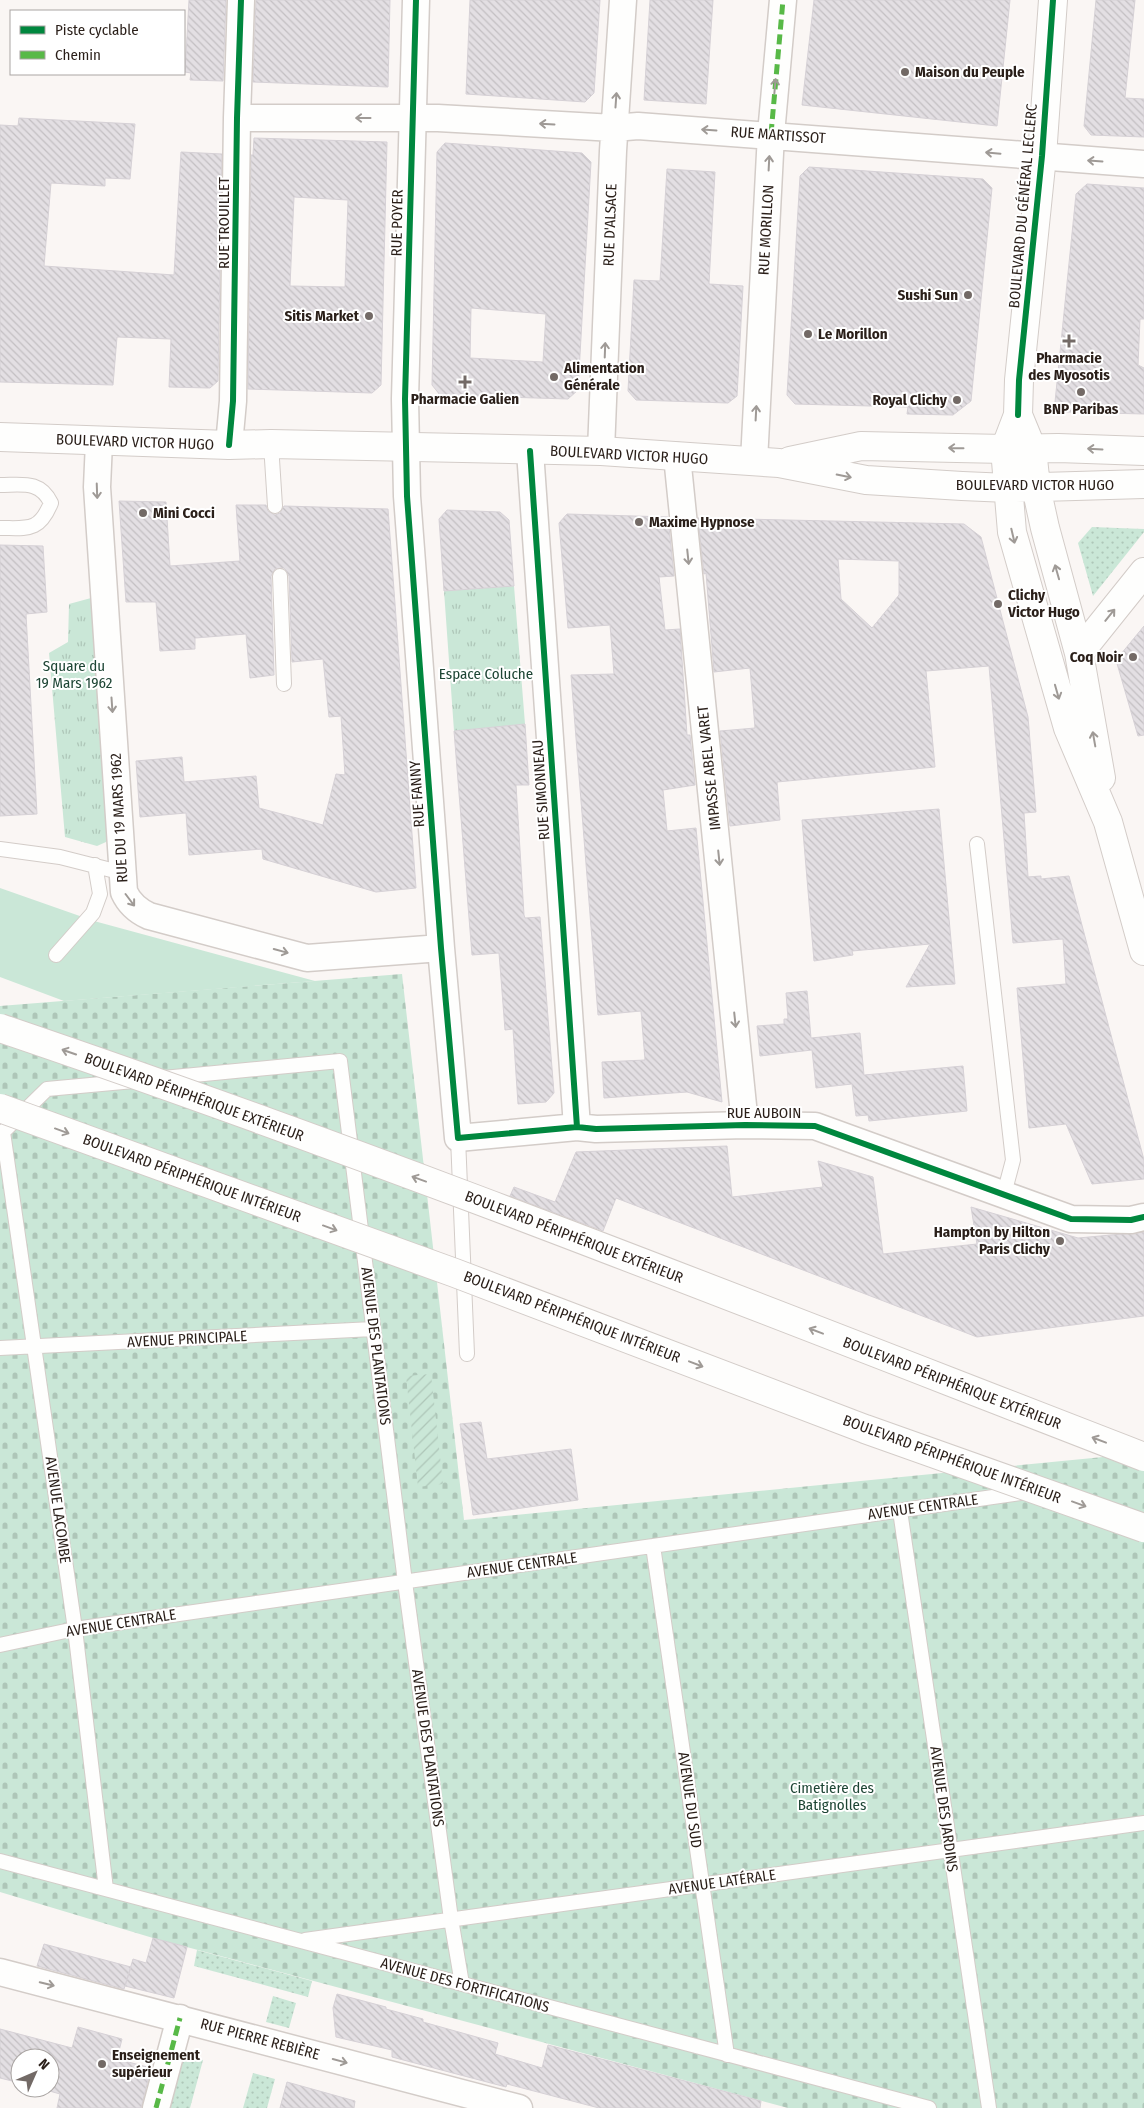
<svg xmlns="http://www.w3.org/2000/svg" width="1144" height="2108" viewBox="0 0 1144 2108" font-family="'Fira Sans Condensed',sans-serif">
	<style>
		.grass { fill: url(#grass-dots) }
		.cemetery { fill: url(#cemetery-stones) }
		.park { fill: url(#park-tufts) }
		.garden { fill: url(#garden-furrows) }
		.pitch { fill: #cae7d7 }
		.building { fill: url(#building-back-hatch); stroke: #d6d1d6; fill-rule: evenodd }
		.lines { fill: none; stroke-linecap: round; stroke-linejoin: round }
		.lane-casing { stroke: #d3ccc8; stroke-width: 16 }
		.street-casing { stroke: #d3ccc8; stroke-width: 29 }
		.secondary-casing { stroke: #d3ccc8; stroke-width: 30 }
		.lane { stroke: #fefefd; stroke-width: 14 }
		.street { stroke: #fefefd; stroke-width: 26 }
		.secondary { stroke: #fefefd; stroke-width: 28 }
		.highway-bridge-casing { stroke: #d3ccc8; stroke-width: 30; stroke-linecap: butt }
		.highway-bridge { stroke: #fefefd; stroke-width: 28 }
		.quiet { stroke: #58b947; stroke-width: 5; stroke-dasharray: 10 5; stroke-linecap: butt }
		.cycleway-casing { stroke: #fff; stroke-width: 9 }
		.cycleway { stroke: #00873e; stroke-width: 6 }
		.oneway { stroke: #9f9a96 }
		.poi-dot { fill: #736a66; stroke: #fff; stroke-width: 2 }
		.labels { text-anchor: middle; dominant-baseline: central; stroke-width: 4; stroke-linejoin: round; paint-order: stroke }
		.poi-label { font-size: 15px; font-weight: bold; fill: #2a1f19; stroke: #fff; text-anchor: start }
		.street-label { font-size: 15px; fill: #2a1f19; stroke: #fff }
		.park-label { font-size: 15px; fill: #1d4534; stroke: #fff }
	</style>
	<defs>
		<pattern id="grass-dots" width="8" height="8" patternUnits="userSpaceOnUse" patternTransform="scale(1.25)"><rect width="8" height="8" fill="#cae7d7"/><path d="M2 2h.1M6 6h.1" fill="none" stroke="#aec6b8" stroke-width="1.8" stroke-linecap="round"/></pattern>
		<pattern id="cemetery-stones" width="16" height="16" patternUnits="userSpaceOnUse" patternTransform="scale(1.25)"><rect width="16" height="16" fill="#cae7d7"/><path d="M2 7V4a2 2 0 0 1 4 0v3zM10 15v-3a2 2 0 0 1 4 0v3z" fill="#aec6b8"/></pattern>
		<pattern id="park-tufts" width="24" height="20" patternUnits="userSpaceOnUse" patternTransform="scale(1.25)"><rect width="24" height="20" fill="#cae7d7"/><path d="M3 7l-1-3M5 7V3M7 7l1-3M15 17l-1-3M17 17v-4M19 17l1-3" fill="none" stroke="#aec6b8"/></pattern>
		<pattern id="garden-furrows" width="10" height="10" patternUnits="userSpaceOnUse" patternTransform="scale(1.25)"><rect width="10" height="10" fill="#cae7d7"/><path d="M-1 1l2-2M0 10L10 0M9 11l2-2" fill="none" stroke="#aec6b8"/></pattern>
		<pattern id="building-back-hatch" width="6" height="6" patternUnits="userSpaceOnUse" patternTransform="scale(1.25)"><rect width="6" height="6" fill="#e3dfe3"/><path d="M-1 5l2 2M0 0l6 6M5-1l2 2" fill="none" stroke="#c3bfc2"/></pattern>
	</defs>
	<rect width="100%" height="100%" fill="#faf6f4"/>
	<path class="grass" d="M1092,527l52,2v3l-51,64 -15,-53z
		M197,1950l115,31 -4,16 -114,-31z
		M273,1996l23,7 -7,25 -23,-6z
		M181,2055l22,5 -13,48h-24z
		M253,2073l22,6 -8,29h-24z"/>
	<path class="cemetery" d="M402,974l62,546 680,-67v655h-356l-635,-170 -153,-46v-886z"/>
	<path class="park" d="M514,586l11,138 -71,7 -10,-140z
		M91,598l17,235 -2,9 -9,4 -32,-9 -16,-184 19,-11 1,-38z"/>
	<path class="garden" d="M431,1374l12,110 -25,3 -12,-111z"/>
	<path class="pitch" d="M0,888l94,33 221,60 -251,20 -64,-24z"/>
	<path class="building" d="M189,0h37l-3,81 -33,-1 1,-7 -6,-1z
		M256,0h134l-2,87 -135,-5z
		M470,0h130l-6,93 -9,9 -119,-8z
		M650,0h63l-7,104 -62,-4z
		M814,0h196l-13,126 -195,-21z
		M1096,0h39l-10,98 19,1v38l-53,-2 -7,-9z
		M19,118l116,6 -5,55 -25,-1v8l-54,-3 -7,83 130,9 7,-123 41,2 -4,227 -8,7 -41,-1 2,-48 -54,-2 -4,48 -113,-3v-257l18,1z
		M254,138l133,4 -6,243 -9,8 -124,-4 3,-234h2zM294,197l54,3 -3,87 -55,-1z
		M445,143l137,10 9,9 -13,228 -10,9 -128,-4 -8,-10 5,-233zM471,308l75,6 -3,48 -73,-4z
		M809,167l174,12 9,9 -21,213 -18,14 -46,-1 1,-7 -113,-3 -8,-9 13,-219z
		M667,169l48,3 -6,112 34,2 -6,110 -9,7 -92,-3 -8,-9 6,-111 26,1z
		M1087,184l57,4v131h-4l-2,46 6,3v46l-78,-2 -9,-5 -2,-5 21,-208z
		M119,501l47,1 4,64 70,-5 -4,-56h30l2,6 7,4 5,-2 4,-7 104,3 28,379 -40,4 -113,-33 -1,-10 -73,6 -3,-42 -46,4 -4,-56 46,-4 2,25 72,-6 3,32 64,17 13,-51 9,1 -4,-59 -12,1 -6,-58 -31,3 -3,-86 -5,-8 -9,1 -4,7 3,99 -24,3 -4,-44 -51,4v11l-35,2 -4,-49h-30z
		M447,510l53,2 9,8 5,66 -70,5 -5,-72z
		M567,514l101,3 6,59 -15,1 6,53 15,-1 7,106h3l5,50 -32,5 4,41 29,-3 26,274 -35,-10 -83,6 -2,-36 43,-2 -4,-49 -43,4 -27,-340 43,-1 -4,-49 -42,3 -9,-105z
		M698,518l266,6 17,13 47,180 8,95 -12,1 4,64 13,-1v3l28,-3 75,284v19l-52,5 -26,-60 -37,4 -12,-140 49,-4 -3,-45 -50,4 -24,-277 -63,5 9,96 -158,15 3,38 -50,6 -10,-95 35,-3 -5,-60 -36,4 -8,-99 -2,1zM838,559l61,2v34l-27,33 -31,-29z
		M0,545l43,1 4,66 -21,2 11,200 -37,2z
		M1144,626v109l-6,1 -22,-76z
		M525,724l4,61h-13l8,130 1,3 15,-1 14,176 -8,9 -28,2 -5,-75 -8,1 -6,-77 -27,2 -18,-224z
		M939,809l16,175 -49,3 24,-43 -78,7 1,4 -39,6 -12,-141z
		M807,991l4,47 49,-5 4,42 99,-9 4,45 -98,10 -1,-6 -12,1 -4,-32 -36,4 -4,-38 -52,6 -3,-30 27,-2v-5h4l-2,-26z
		M727,1146l5,51 91,-10 -5,-26 55,16 10,77 94,-10 -6,-37 107,31 66,-6v84l-167,21 -361,-139 -13,33 -93,-35 4,-9 41,15 21,-50z
		M481,1422l6,37 84,-10 7,51 -105,15 -13,-91z
		M153,1938l34,9 -13,51 -49,-12 8,-27 13,4z
		M44,1944l87,23 -7,22 -87,-23z
		M337,1994l49,13v2l37,10v3l75,21 -3,11 47,14 6,-23 213,56 -1,7h-161l-92,-24 -1,3 -114,-30v-7l-56,-13 -3,-29z
		M78,2027l44,12 -5,20 34,9 -10,40h-84l3,-14 -21,-6h11v-30h-30v25l-20,-5v-49l72,19z
		M287,2082l68,19 -1,7h-74z"/>
	<g class="lines">
		<g class="lane-casing">
			<path id="lane" d="M271,444l4,62
				M0,485c22,0 40,-5 51,18 -12,29 -23,25 -51,25
				M280,576l4,108
				M977,844l36,316 -9,34
				M0,849l60,8 63,16
				M56,955l37,-42 7,-19 -5,-29
				M163,1078l177,-17 65,521 46,337 11,65
				M458,1138l9,216
				M0,1348l373,-19
				M900,1511l89,597
				M653,1546l74,509
				M0,1645l75,-16 953,-137
				M0,1861l929,247
				M106,1889l-31,-260 -72,-497 44,-43 87,-8
				M305,1940l839,-117"/>
		</g>
		<g class="street-casing">
			<path id="street" d="M416,0l-11,399 2,97 34,452 17,190 119,-11 19,2 149,-4 70,1 256,93 60,1 13,-3
				M237,118h201l176,10 24,-2 506,38
				M99,442l-2,45 27,405c5,11 14,19 25,24l158,42 134,-10
				M229,445l4,-44 4,-283 4,-118
				M530,451l47,676
				M601,451l12,-300 10,-151
				M677,456l68,669
				M754,461l17,-327 12,-134
				M0,1972l519,136
				M156,2108l24,-90"/>
		</g>
		<g class="secondary-casing">
			<path id="secondary" d="M1053,0l-11,156 -23,224 -1,35 -13,34 7,83 56,196 40,94 36,129
				M1018,415l14,34 4,38 9,41 34,125 22,125
				M0,437l229,8 42,-1 330,7 178,12 87,17 96,6 46,2 136,-4
				M790,461l71,-15 144,3 53,-1 86,3
				M1079,653l65,-81"/>
		</g>
		<use href="#lane" class="lane"/>
		<use href="#street" class="street"/>
		<use href="#secondary" class="secondary"/>
		<g class="highway-bridge-casing">
			<path id="highway-bridge" d="M0,1028c386,131 764,282 1144,429
				M0,1108l455,165 410,156 279,99"/>
		</g>
		<use href="#highway-bridge" class="highway-bridge"/>
		<path class="quiet" d="M771,134l12,-134
			M156,2108l24,-90"/>
		<g class="cycleway-casing">
			<path id="cycleway" d="M416,0l-11,399 2,97 34,452 17,190 119,-11 19,2 149,-4 70,1 256,93 60,1 13,-3
				M1018,415l1,-35 23,-224 11,-156
				M229,445l4,-44 4,-283 4,-118
				M530,451l47,676"/>
		</g>
		<use href="#cycleway" class="cycleway"/>
	</g>
	<defs><path id="oneway-shaft" d="M-6 0H5M1.5-3L5.5 0L1.5 3" fill="none" stroke-width="1.6" stroke-linecap="round" stroke-linejoin="round" transform="scale(1.25)"/></defs>
	<g class="oneway">
		<use href="#oneway-shaft" transform="translate(775 86) rotate(-85)"/>
		<use href="#oneway-shaft" transform="translate(616 100) rotate(-86)"/>
		<use href="#oneway-shaft" transform="translate(363 118) rotate(-180)"/>
		<use href="#oneway-shaft" transform="translate(547 124) rotate(-177)"/>
		<use href="#oneway-shaft" transform="translate(709 130) rotate(-176)"/>
		<use href="#oneway-shaft" transform="translate(993 153) rotate(-175)"/>
		<use href="#oneway-shaft" transform="translate(1095 161) rotate(-176)"/>
		<use href="#oneway-shaft" transform="translate(769 163) rotate(-87)"/>
		<use href="#oneway-shaft" transform="translate(605 350) rotate(-88)"/>
		<use href="#oneway-shaft" transform="translate(756 413) rotate(-87)"/>
		<use href="#oneway-shaft" transform="translate(956 448) rotate(-179)"/>
		<use href="#oneway-shaft" transform="translate(1095 449) rotate(-177)"/>
		<use href="#oneway-shaft" transform="translate(844 476) rotate(11)"/>
		<use href="#oneway-shaft" transform="translate(97 491) rotate(88)"/>
		<use href="#oneway-shaft" transform="translate(1013 536) rotate(77)"/>
		<use href="#oneway-shaft" transform="translate(688 557) rotate(84)"/>
		<use href="#oneway-shaft" transform="translate(1057 572) rotate(-106)"/>
		<use href="#oneway-shaft" transform="translate(1110 615) rotate(-51)"/>
		<use href="#oneway-shaft" transform="translate(1057 692) rotate(74)"/>
		<use href="#oneway-shaft" transform="translate(112 705) rotate(86)"/>
		<use href="#oneway-shaft" transform="translate(1094 739) rotate(-100)"/>
		<use href="#oneway-shaft" transform="translate(719 858) rotate(84)"/>
		<use href="#oneway-shaft" transform="translate(130 900) rotate(53)"/>
		<use href="#oneway-shaft" transform="translate(281 951) rotate(15)"/>
		<use href="#oneway-shaft" transform="translate(735 1020) rotate(84)"/>
		<use href="#oneway-shaft" transform="translate(69 1052) rotate(-161)"/>
		<use href="#oneway-shaft" transform="translate(62 1131) rotate(20)"/>
		<use href="#oneway-shaft" transform="translate(419 1179) rotate(-160)"/>
		<use href="#oneway-shaft" transform="translate(330 1228) rotate(20)"/>
		<use href="#oneway-shaft" transform="translate(816 1331) rotate(-159)"/>
		<use href="#oneway-shaft" transform="translate(696 1364) rotate(21)"/>
		<use href="#oneway-shaft" transform="translate(1099 1440) rotate(-159)"/>
		<use href="#oneway-shaft" transform="translate(1079 1504) rotate(20)"/>
		<use href="#oneway-shaft" transform="translate(47 1984) rotate(14)"/>
		<use href="#oneway-shaft" transform="translate(340 2061) rotate(15)"/>
	</g>
	<g class="poi-dot">
		<circle cx="905" cy="72" r="5"/>
		<circle cx="968" cy="295" r="5"/>
		<circle cx="369" cy="316" r="5"/>
		<circle cx="808" cy="334" r="5"/>
		<path d="M1066.5 333.5h5v5h5v5h-5v5h-5v-5h-5v-5h5z"/>
		<circle cx="554" cy="377" r="5"/>
		<path d="M462.5 374.5h5v5h5v5h-5v5h-5v-5h-5v-5h5z"/>
		<circle cx="1081" cy="392" r="5"/>
		<circle cx="957" cy="400" r="5"/>
		<circle cx="143" cy="513" r="5"/>
		<circle cx="639" cy="522" r="5"/>
		<circle cx="998" cy="604" r="5"/>
		<circle cx="1133" cy="657" r="5"/>
		<circle cx="1060" cy="1241" r="5"/>
		<circle cx="102" cy="2064" r="5"/>
	</g>
	<g class="labels">
		<g class="poi-label">
			<text x="915" y="72">Maison du Peuple</text>
			<text x="958" y="295" text-anchor="end">Sushi Sun</text>
			<text x="359" y="316" text-anchor="end">Sitis Market</text>
			<text x="818" y="334">Le Morillon</text>
			<text x="1069" y="358" text-anchor="middle">Pharmacie<tspan x="1069" dy="17">des Myosotis</tspan></text>
			<text x="564" y="368">Alimentation<tspan x="564" dy="17">Générale</tspan></text>
			<text x="465" y="399" text-anchor="middle">Pharmacie Galien</text>
			<text x="947" y="400" text-anchor="end">Royal Clichy</text>
			<text x="1081" y="409" text-anchor="middle">BNP Paribas</text>
			<text x="153" y="513">Mini Cocci</text>
			<text x="649" y="522">Maxime Hypnose</text>
			<text x="1008" y="595">Clichy<tspan x="1008" dy="17">Victor Hugo</tspan></text>
			<text x="1123" y="657" text-anchor="end">Coq Noir</text>
			<text x="1050" y="1232" text-anchor="end">Hampton by Hilton<tspan x="1050" dy="17">Paris Clichy</tspan></text>
			<text x="112" y="2055">Enseignement<tspan x="112" dy="17">supérieur</tspan></text>
		</g>
		<g class="street-label">
			<text transform="translate(778 135) rotate(4)">RUE MARTISSOT</text>
			<text transform="translate(1023 206) rotate(-85)">BOULEVARD DU GÉNÉRAL LECLERC</text>
			<text transform="translate(224 223) rotate(-90)">RUE TROUILLET</text>
			<text transform="translate(397 223) rotate(-89)">RUE POYER</text>
			<text transform="translate(610 225) rotate(-88)">RUE D'ALSACE</text>
			<text transform="translate(766 230) rotate(-87)">RUE MORILLON</text>
			<text transform="translate(135 442) rotate(2)">BOULEVARD VICTOR HUGO</text>
			<text transform="translate(629 455) rotate(3)">BOULEVARD VICTOR HUGO</text>
			<text x="1035" y="485">BOULEVARD VICTOR HUGO</text>
			<text transform="translate(709 768) rotate(-96)">IMPASSE ABEL VARET</text>
			<text transform="translate(541 790) rotate(-94)">RUE SIMONNEAU</text>
			<text transform="translate(417 794) rotate(-94)">RUE FANNY</text>
			<text transform="translate(119 818) rotate(-93)">RUE DU 19 MARS 1962</text>
			<text transform="translate(194 1097) rotate(20)">BOULEVARD PÉRIPHÉRIQUE EXTÉRIEUR</text>
			<text x="764" y="1113">RUE AUBOIN</text>
			<text transform="translate(192 1178) rotate(20)">BOULEVARD PÉRIPHÉRIQUE INTÉRIEUR</text>
			<text transform="translate(574 1237) rotate(21)">BOULEVARD PÉRIPHÉRIQUE EXTÉRIEUR</text>
			<text transform="translate(572 1317) rotate(21)">BOULEVARD PÉRIPHÉRIQUE INTÉRIEUR</text>
			<text transform="translate(187 1339) rotate(-3)">AVENUE PRINCIPALE</text>
			<text transform="translate(376 1346) rotate(83)">AVENUE DES PLANTATIONS</text>
			<text transform="translate(952 1383) rotate(21)">BOULEVARD PÉRIPHÉRIQUE EXTÉRIEUR</text>
			<text transform="translate(952 1459) rotate(20)">BOULEVARD PÉRIPHÉRIQUE INTÉRIEUR</text>
			<text transform="translate(923 1507) rotate(-8)">AVENUE CENTRALE</text>
			<text transform="translate(58 1510) rotate(82)">AVENUE LACOMBE</text>
			<text transform="translate(522 1565) rotate(-8)">AVENUE CENTRALE</text>
			<text transform="translate(121 1623) rotate(-9)">AVENUE CENTRALE</text>
			<text transform="translate(428 1748) rotate(82)">AVENUE DES PLANTATIONS</text>
			<text transform="translate(690 1800) rotate(82)">AVENUE DU SUD</text>
			<text transform="translate(944 1809) rotate(82)">AVENUE DES JARDINS</text>
			<text transform="translate(722 1882) rotate(-8)">AVENUE LATÉRALE</text>
			<text transform="translate(465 1985) rotate(15)">AVENUE DES FORTIFICATIONS</text>
			<text transform="translate(260 2039) rotate(15)">RUE PIERRE REBIÈRE</text>
		</g>
		<g class="park-label">
			<text x="74" y="666">Square du<tspan x="74" dy="17">19 Mars 1962</tspan></text>
			<text x="486" y="674">Espace Coluche</text>
			<text x="832" y="1788">Cimetière des<tspan x="832" dy="17">Batignolles</tspan></text>
		</g>
	</g>
	<rect x="10" y="10" width="175" height="65" fill="#ffffff" stroke="#aaa5a3"/>
	<rect x="20" y="26" width="25" height="8" fill="#00873e" stroke="#aaa5a3"/>
	<text x="55" y="35" font-size="15" fill="#2a1f19">Piste cyclable</text>
	<rect x="20" y="51" width="25" height="8" fill="#58b947" stroke="#aaa5a3"/>
	<text x="55" y="60" font-size="15" fill="#2a1f19">Chemin</text>
	<g transform="translate(35 2073) rotate(45)"><circle r="24" fill="#ffffff" stroke="#aaa5a3"/>
	<path d="M0-4L9 19L0 12L-9 19Z" fill="#736a66"/>
	<text y="-8" font-size="14" font-weight="bold" text-anchor="middle" fill="#2a1f19">N</text>
	</g>
</svg>
